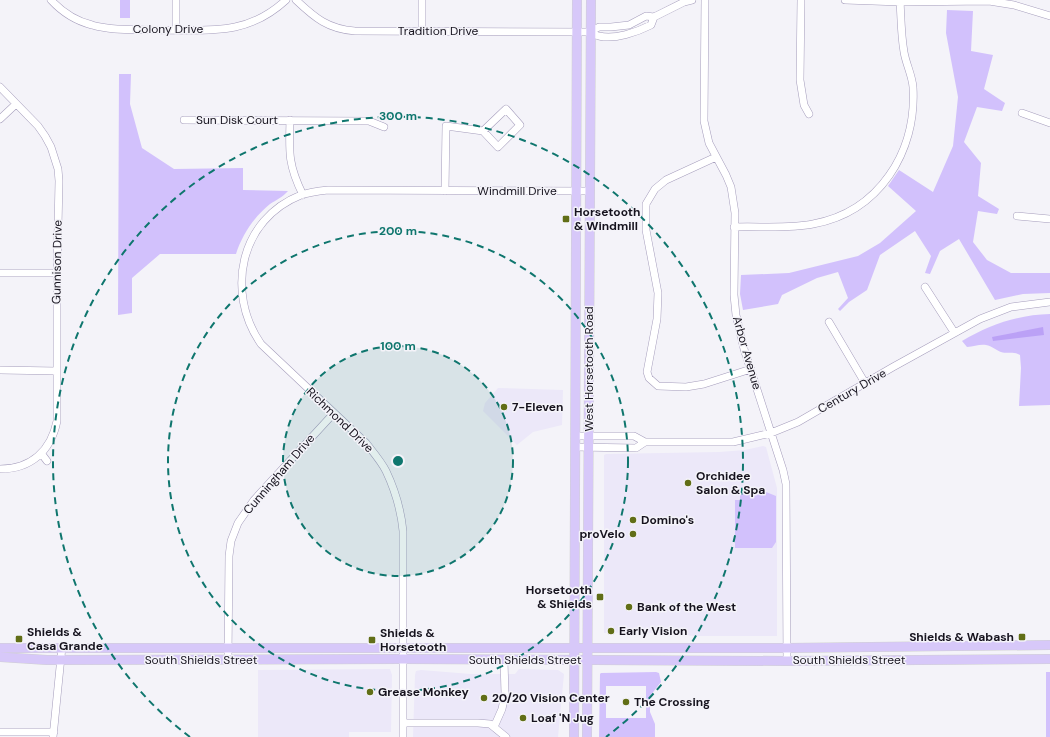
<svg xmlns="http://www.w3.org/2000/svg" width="1050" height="737" viewBox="0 0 1050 737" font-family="'DM Sans',sans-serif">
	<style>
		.built { fill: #ece8f9 }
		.green { fill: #d2c1fc; fill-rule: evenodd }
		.water { fill: #bba1f6 }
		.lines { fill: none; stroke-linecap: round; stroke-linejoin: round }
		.minor-casing { stroke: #a59dbc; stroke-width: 8 }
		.major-casing { stroke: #d0d0d2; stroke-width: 10 }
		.minor { stroke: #fff; stroke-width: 7 }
		.major { stroke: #d7c8f9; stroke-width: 9 }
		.ring { fill: none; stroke: #0f766e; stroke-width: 2; stroke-dasharray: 7 5 }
		.poi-dot { fill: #616e17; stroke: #f4f3f9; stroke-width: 1.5 }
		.labels { text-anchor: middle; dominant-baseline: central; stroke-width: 3; stroke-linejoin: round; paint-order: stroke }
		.street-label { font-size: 12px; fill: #16131e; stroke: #f4f3f9 }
		.poi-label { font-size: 12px; font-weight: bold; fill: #16131e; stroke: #f4f3f9; text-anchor: start }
		.centre { fill: #0f766e; stroke: #f4f3f9; stroke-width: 2 }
		.ring-label { font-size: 12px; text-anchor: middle; font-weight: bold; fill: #0f766e; stroke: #f4f3f9; stroke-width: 3; stroke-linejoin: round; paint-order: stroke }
	</style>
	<rect width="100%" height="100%" fill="#f4f3f9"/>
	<path class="built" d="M498,388l65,2 -1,35 -29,7 -16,13 -34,-34 2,-8z
		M763,446l3,1 11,41v148h-82l-55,-4 -36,1v-178l2,-1 113,-2 26,-2z
		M390,669l2,6 -1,57h-42v5h-91v-67z
		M519,669l39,1 6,4 -6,63h-145l2,-62 1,-4 5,-1 50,4h44z"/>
	<path class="green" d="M120,0h10v18h-10z
		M947,10l26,1 -2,40 22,4 -9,34 21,14 -3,8 -25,-4 -13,35 17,21 -3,33 21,13 -2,5 -19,-3 -5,31 14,18 24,13h39v20l-27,1 -28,6 -36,-61 -19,12 -10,23 -5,-1 6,-17 -16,-25 -35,24 -13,35 -18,12 -9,9 -2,-2 10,-11 -10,-26 -21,6 -35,17 -4,9 -35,6 -3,-16 1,-19 48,-2 69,-17 22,-13 36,-32 -28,-25 11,-16 34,22 20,-46 5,-49 -12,-64z
		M119,74h12l-1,30 12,44 32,21 69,-1v22l45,1c-5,6 -12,9 -18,13 -16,13 -28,31 -34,50h-76l-28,24v35l-14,2z
		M1050,314v91l-31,1 2,-38 -1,-13c-7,-4 -12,-1 -19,-3 -5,-2 -9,-6 -15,-7 -7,-1 -12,2 -19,2l-5,-6c28,-17 56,-26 88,-27z
		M740,492h26l10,4v46l-4,6h-37v-48h5z
		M656,672l3,1 2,9 -11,14v16l5,12v13h-56l1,-63 1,-1zM606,686h40v32h-40z
		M1046,672h4v65h-4z"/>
	<path class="water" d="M1043,327l1,8 -51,6 -1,-4z"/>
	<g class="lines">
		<g class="minor-casing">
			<path id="minor" d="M51,0c11,12 25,21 41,25 20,6 43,4 64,5 24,0 56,2 79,-3 19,-4 37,-14 51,-27
				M296,0c19,18 32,29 59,31l235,1c3,1 6,4 9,4 16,4 38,-4 52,-11l3,-8
				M705,0l-1,121 5,22 17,32 5,12 4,26 -1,82 2,20 8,34 39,121 3,14 1,177
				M801,0l-1,80 4,25 5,9
				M845,0l55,2 89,-1 25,4 36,11
				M176,30v-30
				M422,31v-31
				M590,32l9,-5h12l18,-2 17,-9 8,1 30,-15 8,-2
				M0,87l38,39 7,10 6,11 7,22 1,12 -2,92v148c-6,30 -26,48 -57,48
				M1022,113l28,10
				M0,119l16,-15
				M184,120l185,1 15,6
				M290,120c-1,32 -2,45 13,75
				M716,157l-50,23 -11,9 -9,15v26l12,63 -1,26 -10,53 2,6 9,8 28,1 18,-3 47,-15
				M445,191l1,-65 37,5 15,16 22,-22 -14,-16 -23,22
				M1017,216l33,3
				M734,227c26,-1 54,2 79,-3 66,-12 104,-72 100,-137 -1,-12 -7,-23 -9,-35 -3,-17 -3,-35 -4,-52
				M0,273h57
				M925,287l29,45
				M829,322l36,61
				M0,370l57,1
				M575,436h59l11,6h88l38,-9 27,-11 95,-55 87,-48 31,-12 39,-5
				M575,447l61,1 9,-6
				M41,453l6,8
				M228,659l1,-103 2,-15 7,-18 16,-23 80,-87
				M403,723h75l12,1 16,13
				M494,727l8,-18 3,-15 -1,-34
				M0,732h54
				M53,737l9,-90
				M403,737v-206c-2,-20 -8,-41 -17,-60 -5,-10 -13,-19 -20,-28l-105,-99c-36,-52 -21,-125 40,-149 9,-3 18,-4 27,-5l261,1"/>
		</g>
		<g class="major-casing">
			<path id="major" d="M0,648h787l263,-3
				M0,657l47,3 356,-1 384,2 263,-2
				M574,737l3,-737
				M587,737l4,-737"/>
		</g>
		<use href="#minor" class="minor"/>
		<use href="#major" class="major"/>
	</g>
	<circle cx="398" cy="461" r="115" fill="#0f766e" fill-opacity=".12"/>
	<g class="ring">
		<circle cx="398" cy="461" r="115"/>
		<circle cx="398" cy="461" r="230"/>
		<path d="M190 737A345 345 0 1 1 606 737"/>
	</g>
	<g class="poi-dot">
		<rect x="562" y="215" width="8" height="8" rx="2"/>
		<circle cx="504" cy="407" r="4"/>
		<circle cx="688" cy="483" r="4"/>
		<circle cx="633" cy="520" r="4"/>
		<circle cx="633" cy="534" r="4"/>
		<rect x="596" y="593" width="8" height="8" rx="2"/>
		<circle cx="629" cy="607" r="4"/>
		<circle cx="611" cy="631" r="4"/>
		<rect x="1018" y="633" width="8" height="8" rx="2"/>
		<rect x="15" y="635" width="8" height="8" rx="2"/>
		<rect x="368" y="636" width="8" height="8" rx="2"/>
		<circle cx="370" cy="692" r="4"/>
		<circle cx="484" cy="698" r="4"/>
		<circle cx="626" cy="702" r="4"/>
		<circle cx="523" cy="718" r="4"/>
	</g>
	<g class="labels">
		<g class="street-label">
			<text x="168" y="29">Colony Drive</text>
			<text x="438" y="31">Tradition Drive</text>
			<text x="237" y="120">Sun Disk Court</text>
			<text x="517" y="191">Windmill Drive</text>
			<text transform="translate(57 262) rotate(-89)">Gunnison Drive</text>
			<text transform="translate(747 353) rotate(74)">Arbor Avenue</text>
			<text transform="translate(589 369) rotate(-90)">West Horsetooth Road</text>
			<text transform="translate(852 391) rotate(-30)">Century Drive</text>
			<text transform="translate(340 420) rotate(44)">Richmond Drive</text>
			<text transform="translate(279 474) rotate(-49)">Cunningham Drive</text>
			<text x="201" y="660">South Shields Street</text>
			<text x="525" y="660">South Shields Street</text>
			<text x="849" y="660">South Shields Street</text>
		</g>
		<g class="poi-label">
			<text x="574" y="212">Horsetooth<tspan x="574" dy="14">&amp; Windmill</tspan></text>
			<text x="512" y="407">7-Eleven</text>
			<text x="696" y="476">Orchidee<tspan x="696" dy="14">Salon &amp; Spa</tspan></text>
			<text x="641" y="520">Domino's</text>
			<text x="625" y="534" text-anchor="end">proVelo</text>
			<text x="592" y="590" text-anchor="end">Horsetooth<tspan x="592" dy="14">&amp; Shields</tspan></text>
			<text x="637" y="607">Bank of the West</text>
			<text x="619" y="631">Early Vision</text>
			<text x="27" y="632">Shields &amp;<tspan x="27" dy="14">Casa Grande</tspan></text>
			<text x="380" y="633">Shields &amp;<tspan x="380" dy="14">Horsetooth</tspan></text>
			<text x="1014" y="637" text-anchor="end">Shields &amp; Wabash</text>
			<text x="378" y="692">Grease Monkey</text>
			<text x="492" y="698">20/20 Vision Center</text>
			<text x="634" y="702">The Crossing</text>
			<text x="531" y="718">Loaf 'N Jug</text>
		</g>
	</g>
	<circle cx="398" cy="461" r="6" class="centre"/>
	<g class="ring-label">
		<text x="398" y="120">300 m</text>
		<text x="398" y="235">200 m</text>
		<text x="398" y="350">100 m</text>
	</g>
</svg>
